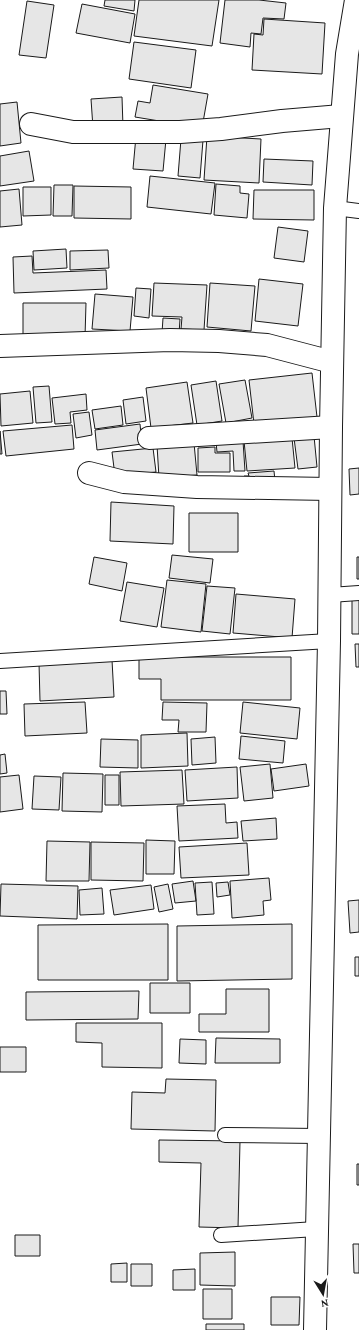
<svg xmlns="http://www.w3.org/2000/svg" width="359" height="1330" viewBox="0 0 359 1330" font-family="'Crimson Pro',serif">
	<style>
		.building { fill: #e6e6e6; stroke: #1a1a1a }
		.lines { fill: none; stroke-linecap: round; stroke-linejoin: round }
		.service-casing { stroke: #1a1a1a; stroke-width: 16 }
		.minor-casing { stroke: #1a1a1a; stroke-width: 24 }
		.tertiary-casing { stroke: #1a1a1a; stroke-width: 24 }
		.service { stroke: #fff; stroke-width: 14 }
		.minor { stroke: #fff; stroke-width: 22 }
		.tertiary { stroke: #fff; stroke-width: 22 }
	</style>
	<rect width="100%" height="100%" fill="#fff"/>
	<path class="building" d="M105,0h30l-1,11 -30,-5z
		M139,0h80l-7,46 -78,-10z
		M225,0h34l27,3 -2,16 -21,-1 -2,16 -10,-1 -1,14 -30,-4z
		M27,1l27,4 -8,53 -27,-3z
		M82,4l53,10 -5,29 -54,-10z
		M264,19l61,4 -3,51 -70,-4 2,-36 9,1z
		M134,42l62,8 -5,38 -62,-9z
		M153,85l55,9 -6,34 -67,-11 3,-16 12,2z
		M122,97l1,30 -30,1 -2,-29z
		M17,102l4,41 -21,3v-42z
		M136,136l30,3 -3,32 -30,-2z
		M207,136l54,3 -2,44 -55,-3z
		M181,139l22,1 -3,38 -22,-2z
		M29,151l5,30 -34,5v-30z
		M264,159l49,2 -1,24 -49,-3z
		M150,176l65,7 -4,31 -64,-7z
		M216,184l24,2v7l9,1 -2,24 -33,-3z
		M54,185h19l-1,31h-19z
		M74,186l57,1v32l-57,-1z
		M23,187h28v28l-28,1z
		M19,189l3,36 -22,2v-36z
		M254,190h60v30l-61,-1z
		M278,227l30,4 -4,31 -30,-4z
		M66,249l1,19 -33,2 -1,-19z
		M108,250l1,18 -39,2v-19z
		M32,256l1,17 73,-3 1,19 -93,4 -1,-36z
		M259,279l44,5 -5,42 -43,-5z
		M154,283l53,2 -3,45 -23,-1 1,-12 -30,-1z
		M210,283l45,3 -4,45 -44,-4z
		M136,288l15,1 -2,29 -15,-2z
		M95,294l38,3 -3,34 -38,-2z
		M23,303h63l-1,34h-62z
		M163,318l17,1 -1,15 -17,-1z
		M312,373l5,44 -63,7 -5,-44z
		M245,380l7,38 -26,5 -7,-39z
		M216,381l6,40 -25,4 -6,-40z
		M187,382l6,41 -42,5 -5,-40z
		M49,386l3,36 -16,1 -3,-36z
		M30,391l3,32 -32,3 -1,-32z
		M86,394l1,16 -17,2 1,11 -16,1 -3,-26z
		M143,397l3,24 -20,3 -3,-24z
		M121,406l2,19 -28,4 -3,-19z
		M89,412l3,23 -16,3 -3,-24z
		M140,424l2,20 -45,6 -2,-20z
		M72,425l2,24 -68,7 -3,-25z
		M0,431l2,23h-2z
		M314,436l3,31 -19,2 -4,-31z
		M292,438l3,30 -48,3 -3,-30z
		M243,441l2,30h-11l-1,-20 -16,1 -1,-10z
		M194,443l3,32 -38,3 -2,-33z
		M215,447v6h15v19h-32v-24z
		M153,448l3,24 -41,4 -3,-24z
		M359,468v26l-9,1 -1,-26z
		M274,471l1,10 -30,1 -1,-6h5l-1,-3z
		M111,502l63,4 -1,38 -63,-3z
		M189,513h49v39h-49z
		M172,555l41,4 -3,24 -41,-5z
		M94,557l33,6 -5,28 -33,-7z
		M357,557h2v22h-2z
		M167,580l39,4 -5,48 -40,-5z
		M127,582l37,6 -7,39 -37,-6z
		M207,586l28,2 -5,46 -28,-3z
		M236,594l59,5 -3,39 -59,-5z
		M352,598h7v36h-7z
		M355,644h4v23h-3z
		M139,657h152v43h-130v-21h-22z
		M112,660l2,37 -74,4 -1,-38z
		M0,691h6l1,23h-7z
		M85,702l2,31 -62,3 -1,-32z
		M163,702l44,1 -1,29h-28l1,-12h-17z
		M243,702l57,6 -3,31 -57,-6z
		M187,733l1,33 -47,2v-33z
		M241,736l44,5 -2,22 -44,-4z
		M215,737l1,26 -24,2 -1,-26z
		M101,739l37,1v28l-38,-1z
		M5,754l2,19 -7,1v-19z
		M270,764l3,34 -29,3 -4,-34z
		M306,764l3,22 -35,5 -3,-22z
		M237,767l1,31 -51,3 -2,-31z
		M182,770l2,34 -63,2 -1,-34z
		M63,773l40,1 -1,38 -40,-1z
		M19,775l4,34 -23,3v-35z
		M105,775h14v30h-14z
		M34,776l27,1 -2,33 -27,-1z
		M225,804l1,19 11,-1 1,16 -59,3 -2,-35z
		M276,818l1,21 -34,2 -2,-20z
		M146,840l29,1 -1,33h-28z
		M47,841l43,1 -1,39h-43z
		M91,842l53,1 -1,38 -52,-1z
		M247,843l2,32 -68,3 -2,-31z
		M269,878l2,22 -8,1 1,14 -32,3 -2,-37z
		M193,881l3,20 -21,2 -3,-19z
		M212,882l2,32 -17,1 -2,-32z
		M228,882l2,13 -13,2 -1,-14z
		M1,884l77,2 -1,33 -77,-3z
		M168,884l5,25 -14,3 -5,-25z
		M151,885l3,24 -40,6 -4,-25z
		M102,888l2,26 -24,1 -1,-25z
		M359,900v32l-9,1 -2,-32z
		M168,924v56h-130v-55z
		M292,924v55l-115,2v-55z
		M355,957h4v19h-4z
		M150,983h40v30h-40z
		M226,989h43v43h-70v-18h27z
		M139,991l-1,28 -112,1v-28z
		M76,1023h86v45l-60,-1v-24l-26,-1z
		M216,1038l64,1v24h-65z
		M180,1039l26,1v24l-27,-1z
		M0,1047h26v25h-26z
		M166,1079l50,1 -1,51 -84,-2 1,-37 33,1z
		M159,1140l81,1 -2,87 -39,-1 2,-64 -42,-1z
		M357,1164h2v21h-2z
		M15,1235h25v21h-25z
		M353,1244h6v29h-5z
		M235,1252v34l-35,-1v-32z
		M127,1263v19h-16v-18z
		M131,1264h21v22h-21z
		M195,1269v21h-22v-20z
		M203,1289h29v30h-29z
		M271,1297h29l-1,28h-28z
		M206,1324h38v6h-38z"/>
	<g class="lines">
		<g class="service-casing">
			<path id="service" d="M335,208l24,3
				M330,595l29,-2
				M0,661l329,-20
				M225,1135l93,1
				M221,1235l95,-6"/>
		</g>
		<g class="minor-casing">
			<path id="minor" d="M31,124l42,8h107l41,-3 61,-8 59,-5
				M0,346l170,-6 49,1 48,4 65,17
				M149,438l182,-11
				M89,473l35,9 73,5 133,2"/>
		</g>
		<g class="tertiary-casing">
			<path id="tertiary" d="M315,1330l14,-689 2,-214 4,-219 12,-154 9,-54"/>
		</g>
		<use href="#service" class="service"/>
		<use href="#minor" class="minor"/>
		<use href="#tertiary" class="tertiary"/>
	</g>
	<g transform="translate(323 1294) rotate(169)" stroke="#ffffff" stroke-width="3" paint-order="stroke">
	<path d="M0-3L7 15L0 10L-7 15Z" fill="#1a1a1a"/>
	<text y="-6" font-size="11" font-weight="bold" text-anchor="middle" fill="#1a1a1a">N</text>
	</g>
</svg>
